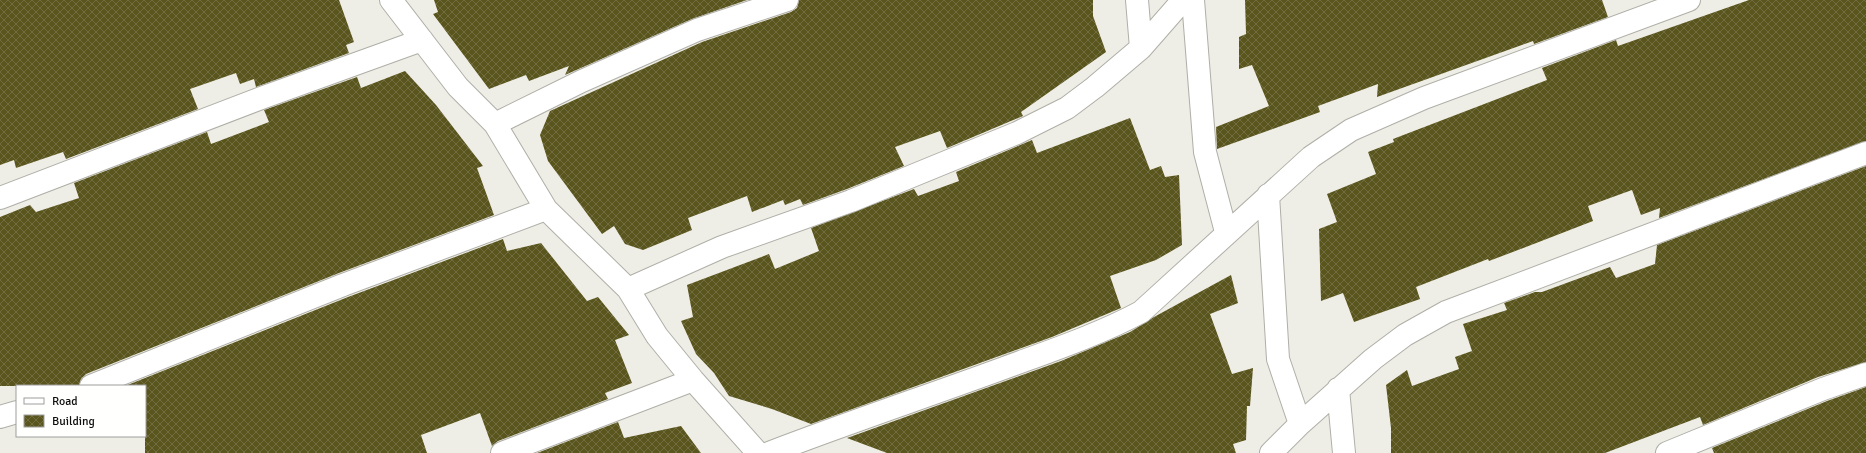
<svg xmlns="http://www.w3.org/2000/svg" width="1866" height="453" viewBox="0 0 1866 453" font-family="Signika,sans-serif">
	<style>
		.building { fill: url(#building-cross-hatch) }
		.lines { fill: none; stroke-linecap: round; stroke-linejoin: round }
		.minor-casing { stroke: #afafa8; stroke-width: 24 }
		.minor { stroke: #fff; stroke-width: 22 }
	</style>
	<defs>
		<pattern id="building-cross-hatch" width="8" height="8" patternUnits="userSpaceOnUse"><rect width="8" height="8" fill="#5a551c"/><path d="M0 0l8 8M0 8l8-8" fill="none" stroke="#716d42"/></pattern>
	</defs>
	<rect width="100%" height="100%" fill="#eeeee6"/>
	<path class="building" d="M0,0h339l15,42 -8,3 3,8 -93,34 -2,-8 -14,5 -4,-11 -46,16 8,20 -132,50 -3,-7 -47,16 -2,-8 -14,5z
		M434,0h313l-55,19 -127,56 4,-9 -40,15 -3,-6 -37,14 -56,-75 5,-2z
		M799,0h294v16l13,36 -85,60 2,4 -76,32 -7,-17 -45,16 9,19 -57,23 -44,16 -3,-6 -15,6 -2,-5 -31,12 -5,-16 -59,22 4,12 -49,20 -18,-6 -11,-18 -12,8 -54,-73 -8,-26 10,-24 152,-69 89,-30 6,-4z
		M1245,0h357l6,17 -74,27 -1,-3 -156,56 1,-13 -60,22 2,6 -103,37 -1,-22 53,-21 -17,-41 -13,4v-32l7,-3z
		M1749,0h117v141l-207,77 1,-10 -19,7 -9,-25 -44,16 5,15 -75,29 -29,11 -1,-2 -72,28 4,12 -66,23 -11,-29 -22,8 -2,-72 18,-7 -10,-28 49,-20 -8,-22 26,-10 -1,-3 154,-59 -5,-12 74,-28 2,6z
		M405,71l31,34 47,61 -6,2 17,47 -155,58 -253,101 -5,5 -2,7h-79v-169l30,-12 6,7 43,-14 -5,-15 133,-51 4,12 58,-22 -5,-12 93,-33 4,11z
		M1130,118l20,52 11,-4 4,11 14,-2 3,70 -26,15 -46,16 11,32 -69,29 -241,87 -39,-15 -43,-13 -15,-23 -18,-19 -15,-33 12,-4 -6,-32 82,-31 6,15 44,-18 -8,-23 103,-39 4,7 41,-15 -3,-9 76,-32 5,13z
		M1866,166v196l-48,15 -115,48 -3,-8 -95,36h-214v-25l-5,-43 21,-15 5,16 47,-17 -4,-12 17,-6 -9,-27 44,-14 -3,-7 31,-11h7l68,-25 6,11 39,-14 2,-19z
		M503,239l4,12 34,-8 46,58 11,-4 31,38 -14,5 17,43 -27,10 3,6 -110,42 -6,5 -12,-33 -59,22 6,18h-282v-67h-20l223,-89z
		M1231,275l7,28 -28,11 22,60 21,-6 -3,38h-3l-1,34 -13,4 3,9h-349l-40,-15 214,-77 69,-29 24,-15z
		M1866,387v66h-152l-2,-5 115,-47z
		M618,422l6,16 57,-12 20,27h-164z"/>
	<g class="lines">
		<g class="minor-casing">
			<path id="minor" d="M391,0l67,87 37,37 51,85 82,80 29,47 36,44 65,73
				M1137,0l4,48
				M1193,0l12,152 21,80
				M495,124l87,-43 115,-51 90,-30
				M1268,195l10,164 22,65
				M0,198l264,-101 158,-57
				M628,289l94,-42 129,-46 166,-68 50,-25 28,-21 46,-39 42,-48
				M91,386l252,-101 203,-76
				M1338,389l6,64
				M0,417l17,-5
				M502,453l191,-73
				M769,453c78,-30 156,-56 235,-85 46,-17 94,-33 137,-56l170,-155 40,-27 73,-32 265,-98
				M1271,453l29,-29 73,-65 32,-24 41,-23 420,-159
				M1667,453l156,-64 43,-15"/>
		</g>
		<use href="#minor" class="minor"/>
	</g>
	<rect x="16" y="385" width="130" height="52" fill="#fffffe" stroke="#9e9e9c"/>
	<rect x="24" y="398" width="20" height="6" fill="#ffffff" stroke="#9e9e9c"/>
	<text x="52" y="405" font-size="12" fill="#0d0d0a">Road</text>
	<rect x="24" y="415" width="20" height="12" fill="url(#building-cross-hatch)" stroke="#9e9e9c"/>
	<text x="52" y="425" font-size="12" fill="#0d0d0a">Building</text>
</svg>
